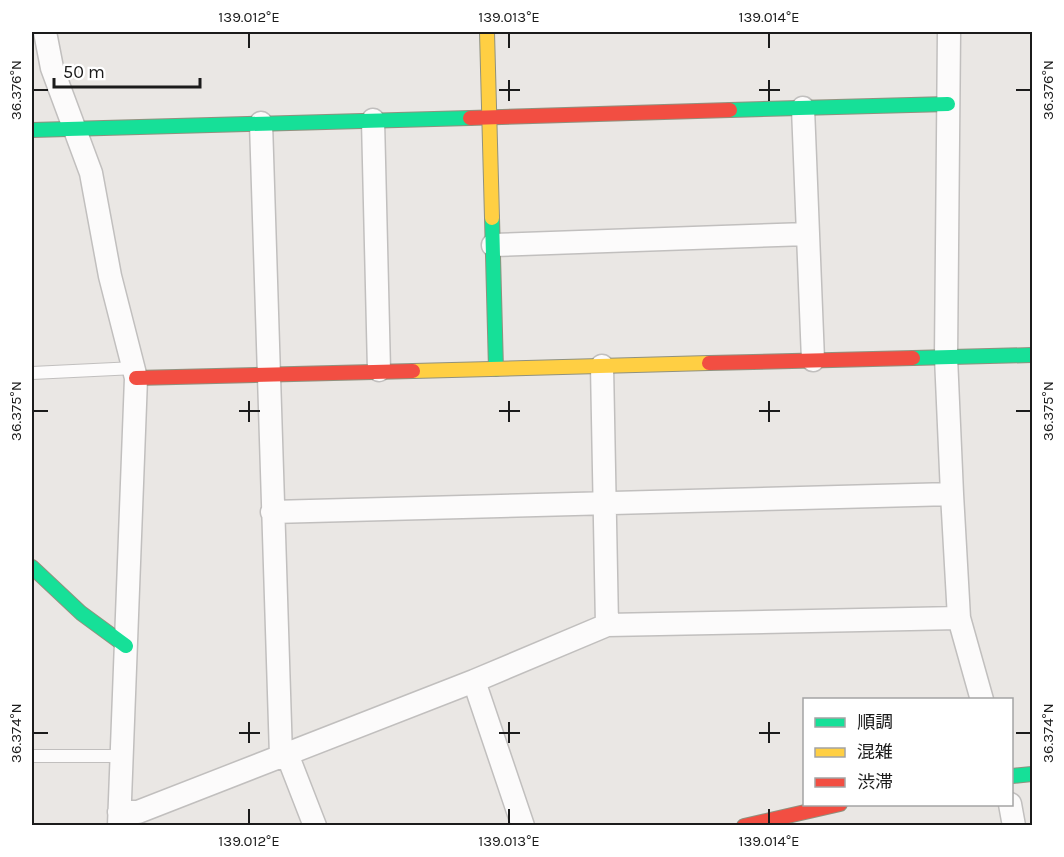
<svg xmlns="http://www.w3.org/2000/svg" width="1064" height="857" viewBox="0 0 1064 857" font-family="Karla,'Noto Sans JP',sans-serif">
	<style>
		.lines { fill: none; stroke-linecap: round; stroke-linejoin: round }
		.lane-casing { stroke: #c1bfbe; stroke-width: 14 }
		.street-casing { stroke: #c1bfbe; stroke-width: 25 }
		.fast-casing { stroke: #90917e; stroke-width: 16 }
		.slow-casing { stroke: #90917e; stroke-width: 16 }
		.jam-casing { stroke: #90917e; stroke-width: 16 }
		.lane { stroke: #fcfbfb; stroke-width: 12 }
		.street { stroke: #fcfbfb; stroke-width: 22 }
		.fast { stroke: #16e098; stroke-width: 14 }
		.slow { stroke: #ffcf43; stroke-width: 14 }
		.jam { stroke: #f24e42; stroke-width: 14 }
		.ticks { fill: none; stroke: #1b1b1b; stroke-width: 2 }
		.neatline { fill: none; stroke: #1b1b1b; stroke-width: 2 }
		.ticks-label { font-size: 15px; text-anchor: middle; fill: #1b1b1b }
	</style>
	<rect width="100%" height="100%" fill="#eae7e4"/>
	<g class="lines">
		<g class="lane-casing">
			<path id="lane" d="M32,373l103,-5
				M32,756h90"/>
		</g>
		<g class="street-casing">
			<path id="street" d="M45,32l7,36 39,105 19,103 26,102 -17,448
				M949,32l-3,325 6,137 7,124 23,82
				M803,108l10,252
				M373,120l6,250
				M261,123l20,633
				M493,245l315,-11
				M602,366l5,259 352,-7
				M272,512l680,-18
				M474,681l49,145
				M287,754l28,72
				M1010,804l4,22
				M119,812h19l336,-131 133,-56"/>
		</g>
		<g class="fast-casing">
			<path id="fast" d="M730,110l218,-6
				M32,130l438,-12
				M492,218l4,151
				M913,358l119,-3
				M32,567l49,46 45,33
				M1012,776l20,-2"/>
		</g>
		<g class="slow-casing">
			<path id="slow" d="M487,32l5,186
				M413,371l296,-8"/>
		</g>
		<g class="jam-casing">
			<path id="jam" d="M470,118l260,-8
				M709,363l204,-5
				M136,378l277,-7
				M744,826l96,-22"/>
		</g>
		<use href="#lane" class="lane"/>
		<use href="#street" class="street"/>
		<use href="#fast" class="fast"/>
		<use href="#slow" class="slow"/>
		<use href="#jam" class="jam"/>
	</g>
	<path class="ticks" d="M249,33v15M509,33v15M769,33v15M509,80v21M769,80v21M33,90h15M499,90h21M759,90h21M1016,90h15M249,401v21M509,401v21M769,401v21M33,411h15M239,411h21M499,411h21M759,411h21M1016,411h15M249,722v21M509,722v21M769,722v21M33,733h15M239,733h21M499,733h21M759,733h21M1016,733h15M249,809v15M509,809v15M769,809v15"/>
	<rect width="1064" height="857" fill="none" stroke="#ffffff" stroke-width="66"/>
	<rect x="803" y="698" width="210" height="108" fill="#ffffff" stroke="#a4a4a4" stroke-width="1.5"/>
	<rect x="815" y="718" width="30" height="9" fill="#16e098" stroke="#a4a4a4" stroke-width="1.5"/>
	<text x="857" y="728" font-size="18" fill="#1b1b1b">順調</text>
	<rect x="815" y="748" width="30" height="9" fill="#ffcf43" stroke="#a4a4a4" stroke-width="1.5"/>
	<text x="857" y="758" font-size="18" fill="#1b1b1b">混雑</text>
	<rect x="815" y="778" width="30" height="9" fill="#f24e42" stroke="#a4a4a4" stroke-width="1.5"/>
	<text x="857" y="788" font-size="18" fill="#1b1b1b">渋滞</text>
	<path d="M54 78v9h146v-9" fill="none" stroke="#1b1b1b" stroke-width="3"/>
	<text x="63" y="78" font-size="18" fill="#1b1b1b" stroke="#ffffff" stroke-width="4.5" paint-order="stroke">50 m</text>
	<rect x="33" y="33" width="998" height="791" class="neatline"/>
	<g class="ticks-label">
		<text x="249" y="22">139.012°E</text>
		<text x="509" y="22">139.013°E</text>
		<text x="769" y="22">139.014°E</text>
		<text transform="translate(16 90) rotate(-90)" y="5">36.376°N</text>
		<text transform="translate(1048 90) rotate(-90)" y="5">36.376°N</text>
		<text transform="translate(16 411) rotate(-90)" y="5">36.375°N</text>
		<text transform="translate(1048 411) rotate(-90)" y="5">36.375°N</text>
		<text transform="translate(16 733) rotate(-90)" y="5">36.374°N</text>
		<text transform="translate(1048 733) rotate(-90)" y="5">36.374°N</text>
		<text x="249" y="846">139.012°E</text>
		<text x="509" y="846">139.013°E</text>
		<text x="769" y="846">139.014°E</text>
	</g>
</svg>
